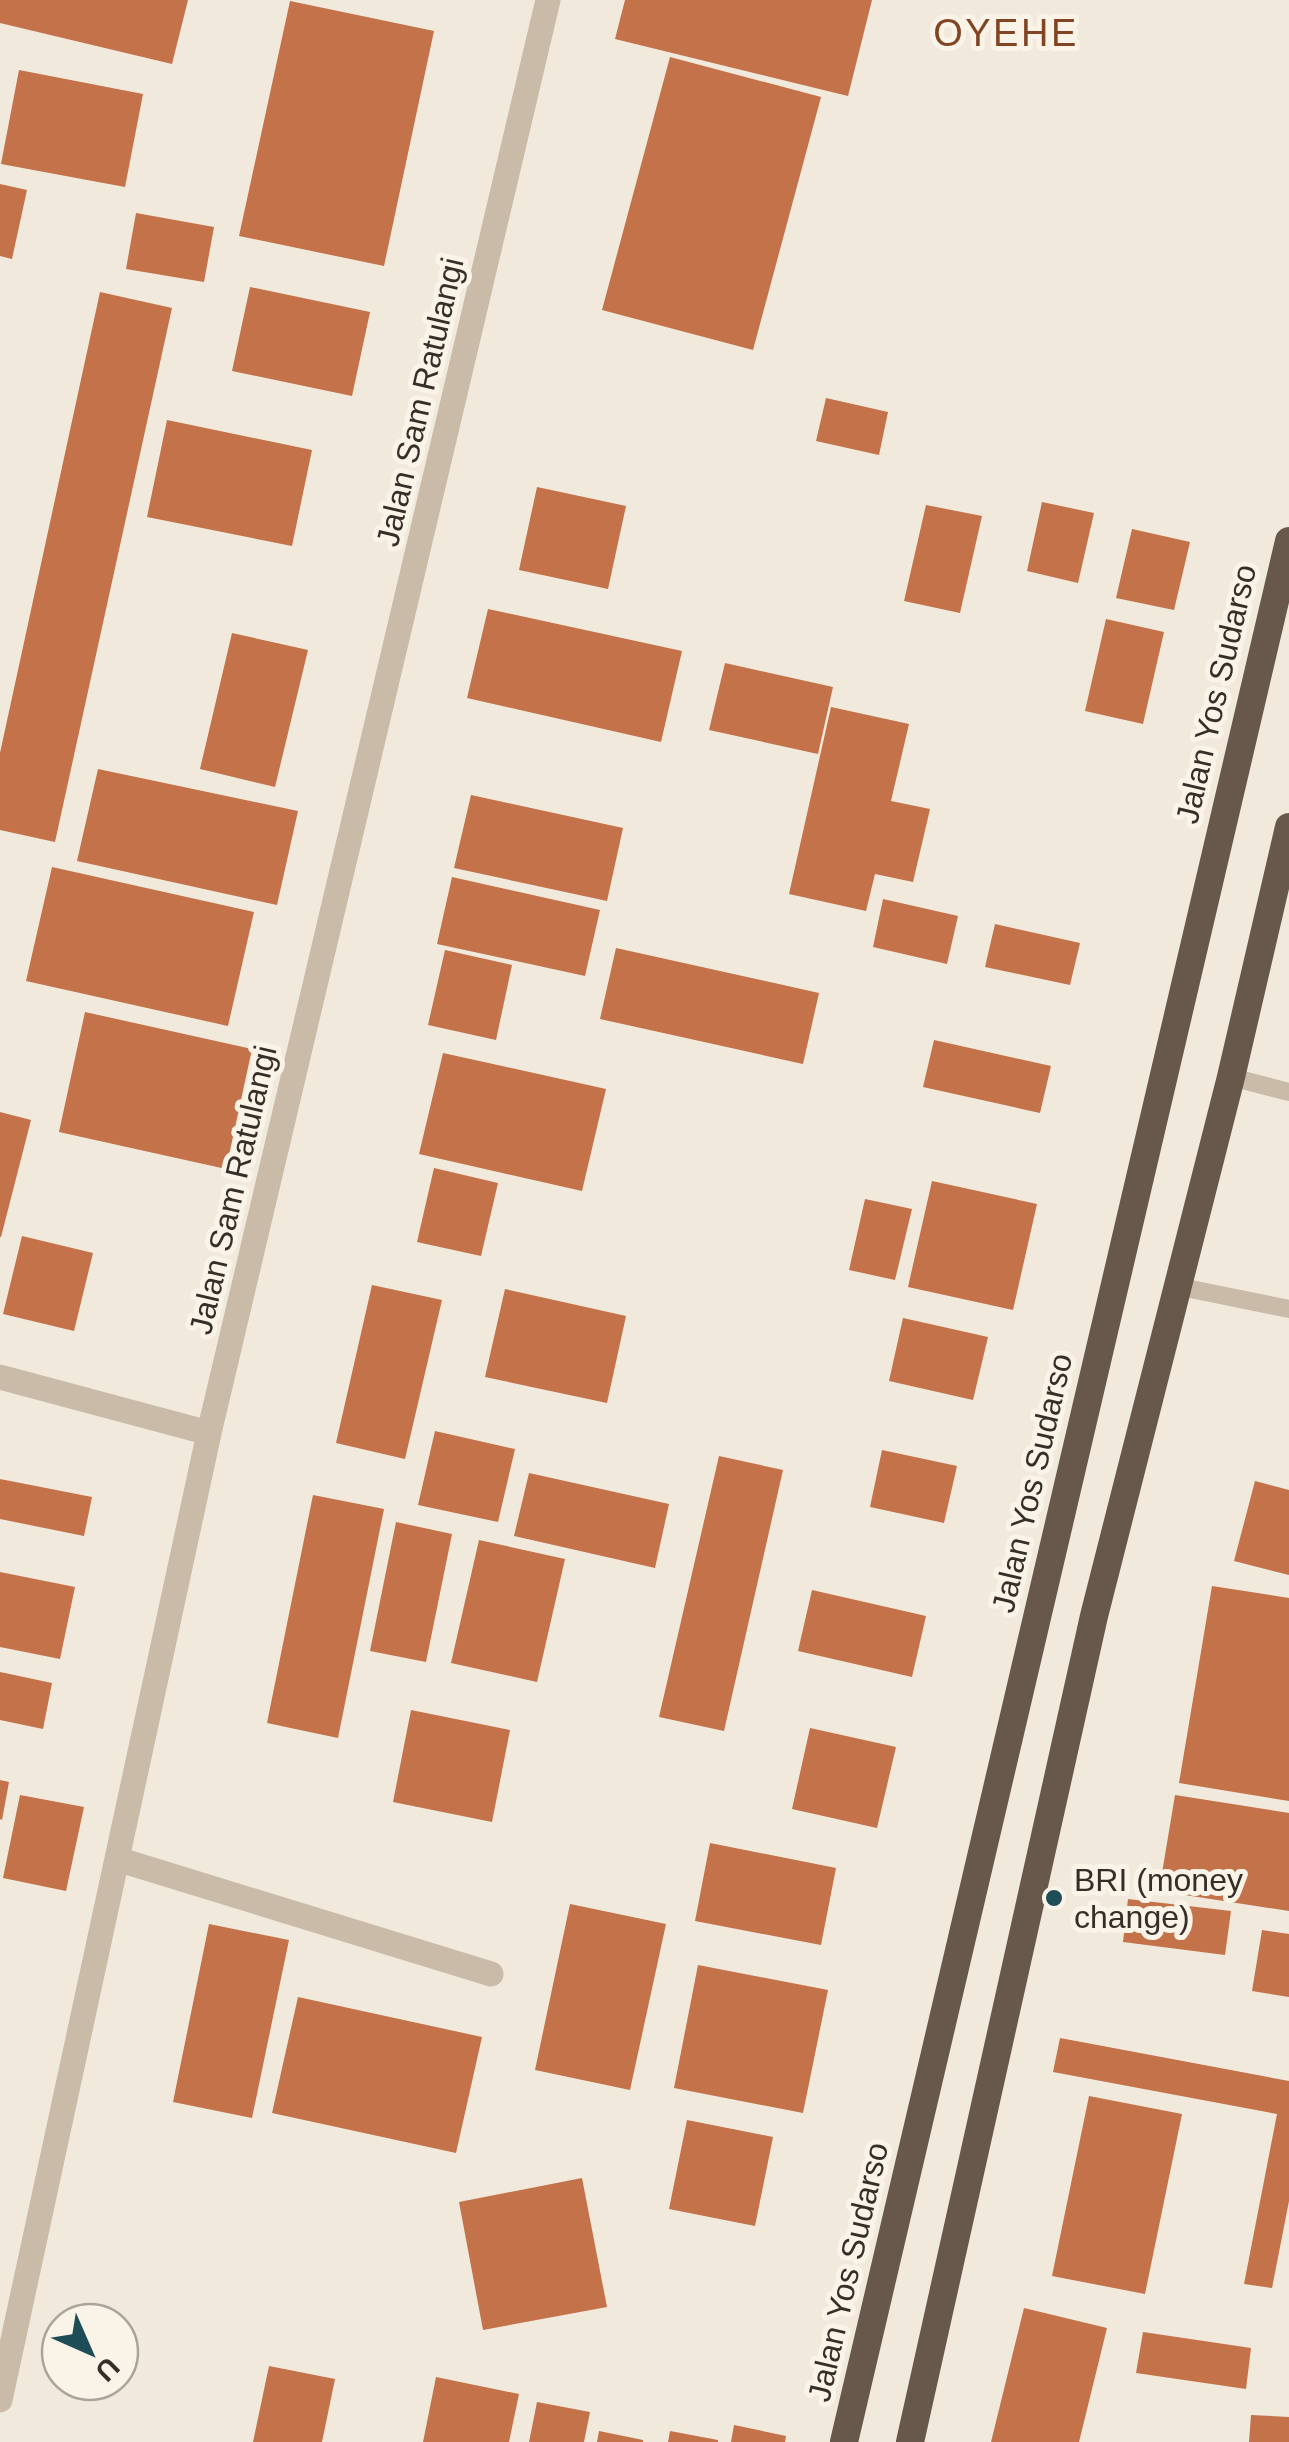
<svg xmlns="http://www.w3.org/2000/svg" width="1289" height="2442" viewBox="0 0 1289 2442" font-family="Helvetica,sans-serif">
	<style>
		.building { fill: #c37249 }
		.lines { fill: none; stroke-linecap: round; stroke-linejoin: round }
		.service { stroke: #c9bba8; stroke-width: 18 }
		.minor { stroke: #c9bba8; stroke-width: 25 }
		.trunk { stroke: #68584c; stroke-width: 28 }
		.poi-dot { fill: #1f4d57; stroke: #f9f3e8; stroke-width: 4 }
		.labels { text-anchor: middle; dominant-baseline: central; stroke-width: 10; stroke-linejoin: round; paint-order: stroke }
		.street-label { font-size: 32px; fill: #362e28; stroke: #f9f3e8 }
		.poi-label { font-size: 32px; fill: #362e28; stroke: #f9f3e8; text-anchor: start }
		.quarter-label { font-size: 38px; letter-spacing: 2.5px; fill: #834423; stroke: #f9f3e8 }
	</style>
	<rect width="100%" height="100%" fill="#f1e9dc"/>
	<path class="building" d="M0,0h188l-16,64 -172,-41z
		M625,0h247l-24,96 -233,-57z
		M290,1l144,30 -50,235 -145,-30z
		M670,57l151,40 -68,253 -151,-40z
		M19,70l124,24 -18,93 -124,-23z
		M0,184l27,6 -15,69 -12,-3z
		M136,213l78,14 -10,55 -78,-13z
		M250,287l120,25 -18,84 -120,-25z
		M100,292l72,16 -117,534 -55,-12v-77z
		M826,398l62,14 -9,43 -63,-14z
		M167,420l145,30 -20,96 -145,-29z
		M537,487l89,19 -18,83 -89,-19z
		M1042,502l52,11 -16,70 -51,-12z
		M926,505l56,11 -22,97 -56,-12z
		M1132,529l58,13 -16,68 -58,-12z
		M488,609l194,42 -21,91 -194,-44z
		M1106,619l58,13 -21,92 -58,-13z
		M232,633l76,17 -33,137 -75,-18z
		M725,663l108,24 -15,67 -109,-24z
		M831,707l78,17 -18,77 39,8 -17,73 -38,-8 -9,37 -77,-17z
		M98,769l200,42 -21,94 -200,-44z
		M471,795l152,33 -16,73 -153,-33z
		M52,867l202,45 -26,114 -202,-45z
		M452,877l148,33 -15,66 -148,-32z
		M883,899l75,17 -11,48 -74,-17z
		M995,924l85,19 -10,42 -85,-18z
		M616,948l203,45 -16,71 -203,-45z
		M445,950l67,15 -16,75 -68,-15z
		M85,1012l167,37 -26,120 -167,-37z
		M934,1040l117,26 -11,47 -117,-26z
		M443,1053l163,36 -24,102 -163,-37z
		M0,1112l31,8 -30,117h-1z
		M434,1168l64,15 -17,73 -64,-14z
		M932,1181l105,23 -24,106 -105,-23z
		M865,1199l47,10 -17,71 -46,-10z
		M22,1236l71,17 -19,78 -71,-17z
		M372,1285l70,15 -37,159 -69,-16z
		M505,1289l121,27 -19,87 -122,-26z
		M903,1318l85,19 -15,63 -84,-19z
		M435,1431l80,18 -17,73 -80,-17z
		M882,1450l75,16 -13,57 -74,-16z
		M719,1456l64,14 -59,261 -65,-14z
		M529,1473l140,31 -14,64 -141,-32z
		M0,1479l92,18 -8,39 -84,-17z
		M1255,1481l34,9v85l-55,-14z
		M313,1495l71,14 -46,229 -71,-15z
		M396,1522l56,12 -26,128 -56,-11z
		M479,1540l86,19 -28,123 -86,-19z
		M0,1572l75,15 -15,72 -60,-12z
		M1212,1586l77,12v203l-110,-18z
		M812,1590l114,26 -14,61 -114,-26z
		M0,1672l52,11 -9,46 -43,-9z
		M411,1710l99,20 -18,92 -99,-20z
		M810,1728l86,19 -19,81 -85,-19z
		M0,1780l9,2 -7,38 -2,-1z
		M20,1795l64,12 -18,84 -63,-13z
		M1175,1795l114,18v98l-130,-20z
		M710,1843l126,25 -15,77 -126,-24z
		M1128,1899l103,12 -6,44 -102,-13z
		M570,1904l96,20 -36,166 -95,-20z
		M209,1924l80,16 -37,178 -79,-16z
		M1262,1930l27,4v63l-37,-6z
		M698,1965l130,25 -25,123 -129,-25z
		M298,1997l184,40 -26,116 -184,-40z
		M1060,2038l229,43v120l-17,87 -28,-4 33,-170 -224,-42z
		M1089,2096l93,18 -37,180 -93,-18z
		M687,2120l86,17 -18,89 -86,-17z
		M582,2178l25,129 -124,23 -24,-128z
		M1024,2308l83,20 -28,114h-88z
		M1143,2332l108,16 -5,41 -110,-16z
		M269,2366l66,13 -13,63h-69z
		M436,2377l83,17 -10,48h-86z
		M537,2402l53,10 -6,30h-55z
		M1251,2415l38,2v25h-40z
		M734,2425l52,11 -1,6h-54z
		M599,2431l44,9v2h-46z
		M670,2431l48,9v2h-50z"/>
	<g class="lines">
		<path class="service" d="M1231,1077l58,15
			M1176,1286l113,23"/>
		<path class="minor" d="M0,1377l209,56
			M117,1859l374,115
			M0,2400l209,-967 339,-1433"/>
		<path class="trunk" d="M844,2442l445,-1901
			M910,2442l184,-826 137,-539 58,-250"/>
	</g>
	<circle class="poi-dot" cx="1054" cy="1898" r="10"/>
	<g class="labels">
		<g class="street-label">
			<text transform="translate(420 402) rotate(-77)">Jalan Sam Ratulangi</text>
			<text transform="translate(1216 694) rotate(-77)">Jalan Yos Sudarso</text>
			<text transform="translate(233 1190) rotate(-77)">Jalan Sam Ratulangi</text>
			<text transform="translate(1032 1483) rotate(-77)">Jalan Yos Sudarso</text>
			<text transform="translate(848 2272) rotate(-77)">Jalan Yos Sudarso</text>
		</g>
		<g class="poi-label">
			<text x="1074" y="1880">BRI (money<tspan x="1074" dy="37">change)</tspan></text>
		</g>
		<g class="quarter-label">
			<text x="1006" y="33">OYEHE</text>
		</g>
	</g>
	<g transform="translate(90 2352) rotate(135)"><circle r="48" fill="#f9f3e8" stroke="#aba49b" stroke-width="2.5"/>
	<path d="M0-8L18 38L0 25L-18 38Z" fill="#1f4d57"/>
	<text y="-15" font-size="28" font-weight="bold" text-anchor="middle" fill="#362e28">U</text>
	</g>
</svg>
